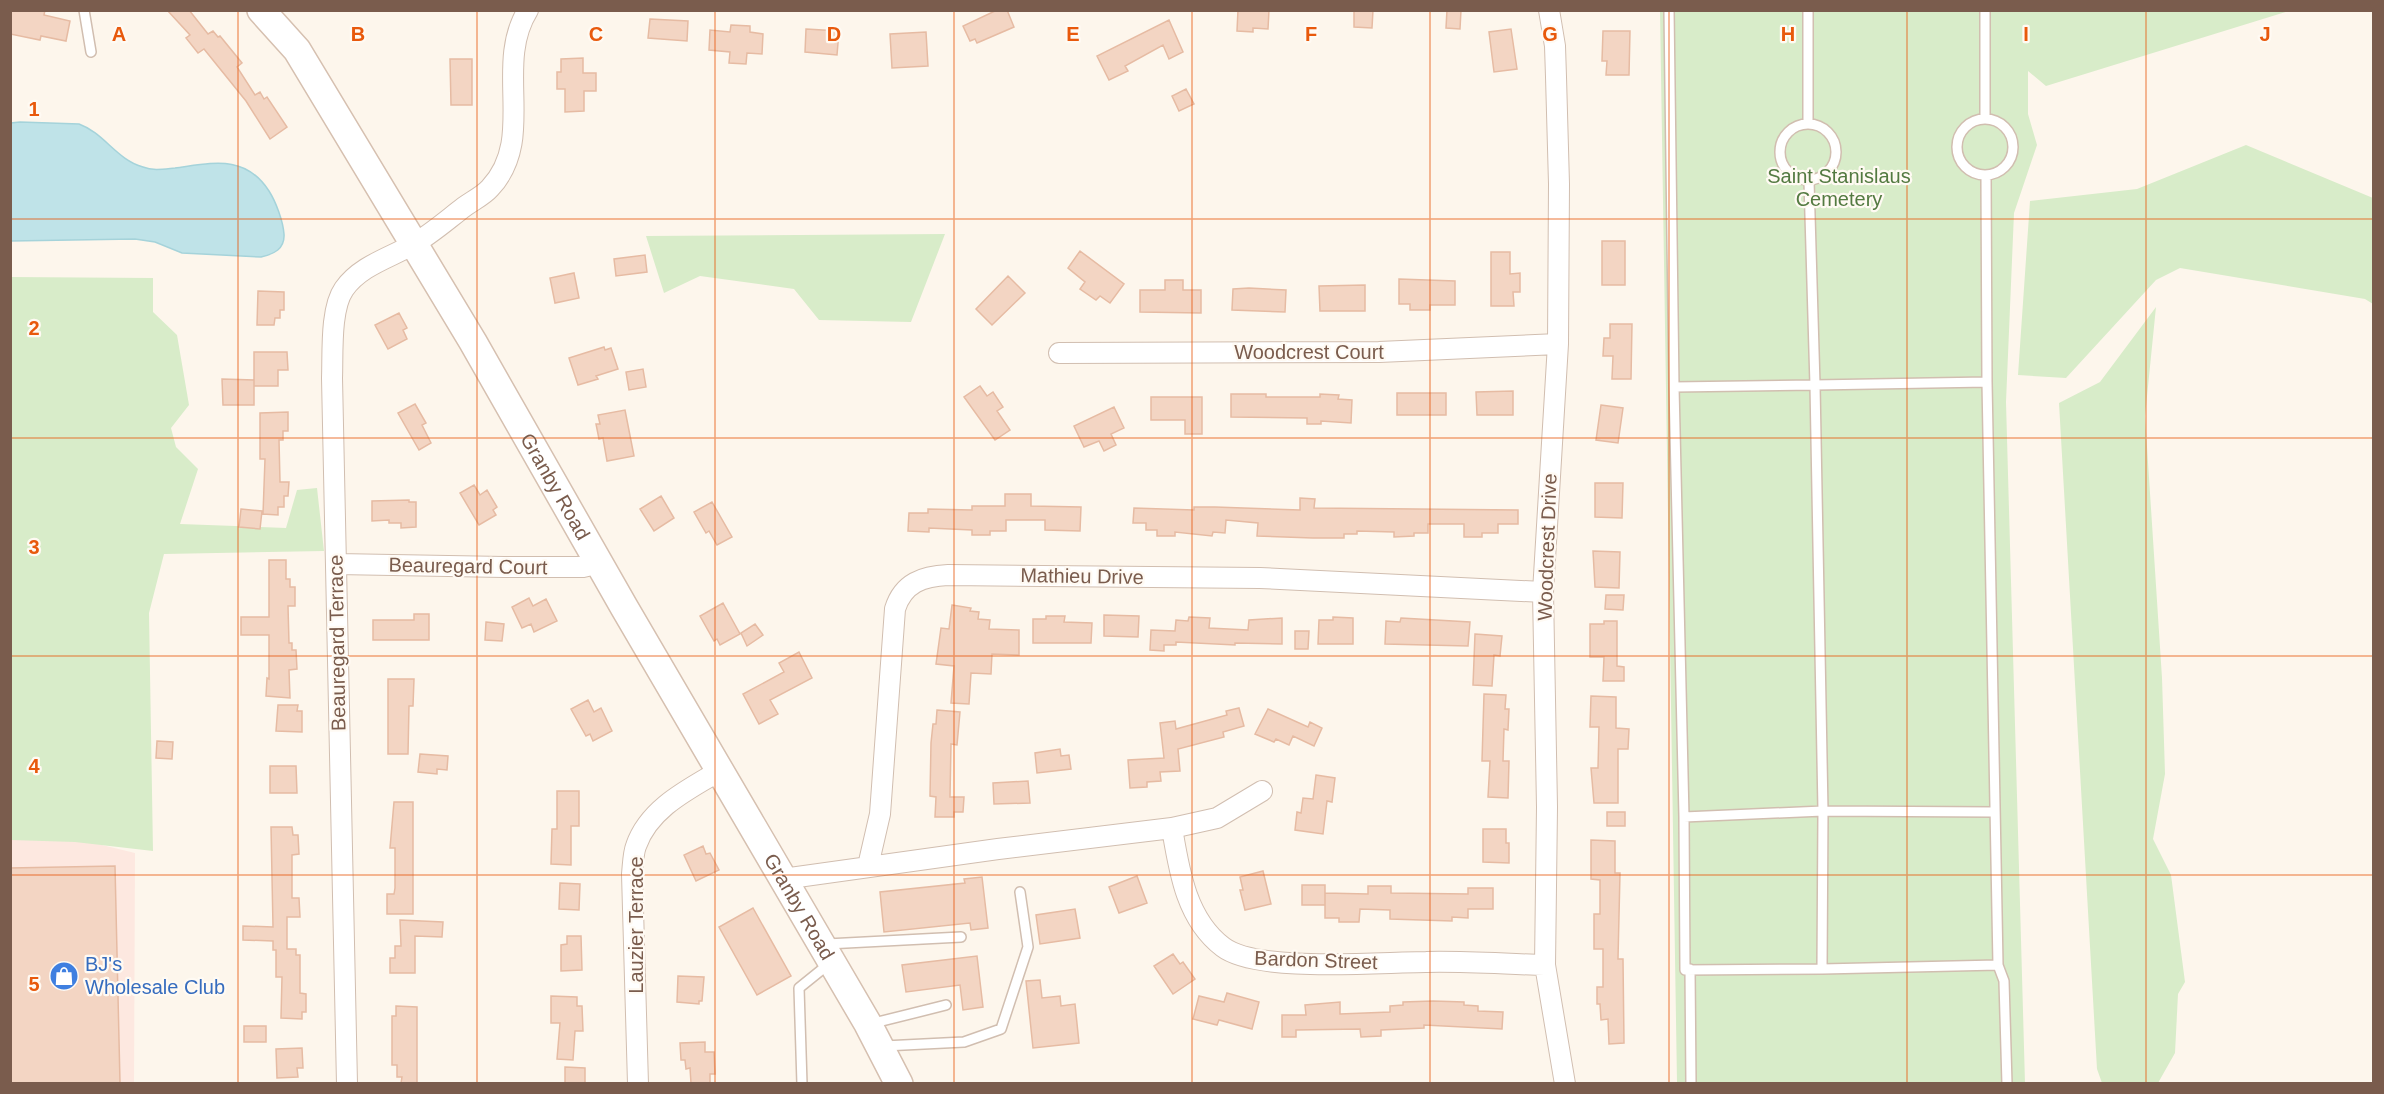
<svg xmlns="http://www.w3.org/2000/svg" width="2384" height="1094" viewBox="0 0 2384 1094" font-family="Arial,sans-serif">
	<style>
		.commercial { fill: #fde8e0 }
		.green { fill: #d8ecc9 }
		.water { fill: #bfe3e8; stroke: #a5d3da; stroke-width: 1.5 }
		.building { fill: #f3d5c3; stroke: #e6bba3; stroke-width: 1.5 }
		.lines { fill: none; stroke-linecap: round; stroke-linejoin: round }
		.lane-casing { stroke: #d1beb0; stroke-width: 12 }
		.street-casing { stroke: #d1beb0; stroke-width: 22 }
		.secondary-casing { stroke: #d6c0b0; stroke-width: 30 }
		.lane { stroke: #fff; stroke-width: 9 }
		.street { stroke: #fff; stroke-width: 20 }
		.secondary { stroke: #fff; stroke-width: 27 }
		.grid { fill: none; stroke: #e8590c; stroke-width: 1.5; stroke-opacity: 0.55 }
		.labels { text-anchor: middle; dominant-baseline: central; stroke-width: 4.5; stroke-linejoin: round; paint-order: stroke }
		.park-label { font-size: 20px; fill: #537a41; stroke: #fffaf3 }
		.street-label { font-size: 20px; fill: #7a5c4d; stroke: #fffaf3 }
		.shop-label { font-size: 20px; fill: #366cbe; stroke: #fffaf3; text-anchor: start }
		.grid-label { font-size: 20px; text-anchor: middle; font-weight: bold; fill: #e8590c; stroke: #fffaf3; stroke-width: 4.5; stroke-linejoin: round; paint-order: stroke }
	</style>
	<rect width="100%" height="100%" fill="#fdf6ec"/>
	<path class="commercial" d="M11,823l124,30 -1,230 -123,1z"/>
	<path class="green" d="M1660,11h629l-243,75 -18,-15v43l9,31 -23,68 -8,189 19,681h-348z
		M2246,145l127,53v106l-8,-5 -185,-31 -24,12 -90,98 -48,-3 12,-174 107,-12z
		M945,234l-34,88 -92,-2 -25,-31 -94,-13 -36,17 -18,-57z
		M11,277l142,1v34l24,23 12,70 -18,23 5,19 22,22 -18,55 106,4 11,-38 20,-2 7,63 -160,3 -15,59 4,238 -78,-9 -64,-2z
		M2156,307l-11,109 17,262 3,96 -12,65 18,36 14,107 -7,12 -3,59 -17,30h-56l-5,-14 -38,-666 41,-21z"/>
	<path class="water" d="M20,122l59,2c25,9 38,36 64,43 10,4 21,2 32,1 38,-5 70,-14 94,23 7,11 14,30 15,43 1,15 -10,20 -23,23l-79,-4 -27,-11 -20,-3 -124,2v-118z"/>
	<path class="building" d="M10,10h35l-1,5 26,6 -4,20 -25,-5 -1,4 -30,-6z
		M167,10h22l19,24 5,-3 5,6 2,-1 22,27 -5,4 18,28 5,-3 4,7 3,-2 20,30 -17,12 -24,-38 -42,-52 -6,4 -12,-15 4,-3z
		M997,10h10l7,17 -37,16 -2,-4 -5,2 -7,-15z
		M1238,10h31l-1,19 -15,-1v4l-16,-1z
		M1354,10h19l-1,18 -18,-1z
		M1447,10h14l-1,19 -14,-1z
		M650,19l38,2 -1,20 -39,-3z
		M1169,20l14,32 -14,7 -6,-14 -38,21 3,5 -19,9 -12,-24z
		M731,25l19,1v6l13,2 -1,20 -15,-1 -1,11 -17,-1 1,-11 -21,-2 1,-20 20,2z
		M806,29l33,2 -2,24 -32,-3z
		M1511,29l6,40 -23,3 -5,-40z
		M1603,31h27l-1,44h-23l1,-14h-5z
		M926,32l2,34 -36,2 -2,-34z
		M583,58v15h13v18h-12v20l-19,1v-23h-8v-17h4v-13z
		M450,59h22v46h-21z
		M1186,89l8,15 -15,7 -7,-15z
		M1602,241h23v44h-23z
		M1080,251l44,33 -14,19 -10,-7 -4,4 -16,-11 5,-7 -17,-14z
		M1491,252h19v22l10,-1v19h-7l1,14h-23z
		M645,255l2,17 -31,4 -2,-17z
		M574,273l5,25 -24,5 -5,-25z
		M1008,276l17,17 -33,32 -16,-16z
		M1399,279l56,2v24h-25v5h-20v-6h-11z
		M1165,280h18v10h18v23l-61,-1v-22h25z
		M1365,285v26h-45l-1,-25z
		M1249,288l37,2 -1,22 -53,-2 1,-21z
		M258,291l26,1v18h-4v8h-5l-1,7h-17z
		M399,313l8,15 -4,2 4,9 -19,10 -13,-24z
		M1610,324h22l-1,55h-19l1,-23h-10l1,-18h6z
		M604,347l1,3 6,-2 7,21 -22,7 2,3 -20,6 -9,-27z
		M254,352h33l1,18h-10v16h-24z
		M643,369l3,18 -17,3 -3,-18z
		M222,379l32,1v25h-31z
		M980,386l7,10 6,-4 10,15 -6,4 13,19 -15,10 -31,-43z
		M1513,391v24h-36l-1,-23z
		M1397,393h49v22h-49z
		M1231,394h35v3h54v-3l19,1 -1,4 14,1 -1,23 -30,-2v3h-14v-6l-76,-1z
		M1151,397h51v37h-17v-14h-34z
		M415,404l11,19 -4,2 9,18 -12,7 -21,-37z
		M1601,405l22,3 -5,35 -22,-3z
		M1114,407l10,21 -13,6 5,11 -12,6 -5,-10 -15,6 -10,-21z
		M625,410l9,46 -27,5 -4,-23 -4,1 -3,-15h4l-2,-9z
		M288,412v19h-5v9h-4l1,42h9l-1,14h-4v11h-6v8l-15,-1 2,-55h-5v-46z
		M1595,483h28l-1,35 -27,-1z
		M474,485l6,10 7,-5 10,17 -4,3 3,5 -17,10 -19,-32z
		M1005,494h26v12l50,1 -1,24 -35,-1v-10h-39v11h-16v4h-18v-5l-43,-2v4l-21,-1 1,-18h19v-4l44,1v-4h33z
		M661,496l13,22 -20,13 -14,-22z
		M1300,498l15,1 -1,9 204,2v14h-20v9h-16v4h-18v-13h-36v9h-14v3l-20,1v-5l-37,-1v3h-13v4h-31l-56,-2 1,-13 -32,-3 -1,13 -12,-1 -1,4 -37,-4v4h-18v-6h-11v-7h-13l1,-15 60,2v-3h21l85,3z
		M409,500v2h7v25l-15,1v-5h-12v-3l-17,1v-20z
		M712,502l20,35 -15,8 -8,-14 -3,2 -12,-21z
		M241,509l21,2 -2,18 -21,-2z
		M1593,551l27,1 -1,36 -24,-1z
		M269,560h17v19h4v8h5v19h-7l1,37h3v7h4l1,19 -8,1 1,28 -24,-2 1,-18 2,1v-44h-28v-18h28z
		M1606,595h18l-1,15 -18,-1z
		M529,598l4,8 13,-7 11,22 -23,11 -3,-8 -9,4 -10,-21z
		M723,603l17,31 -20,11 -3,-6 -3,2 -14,-25z
		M952,605l19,3 -1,3 9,1 -1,7 12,1 -1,9 30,1v25l-27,-1 -1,20 -20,-1 -2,31 -18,-1 3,-37 -18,-2 5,-36 8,1z
		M414,614h15v26h-56v-20h41z
		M1104,615l35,1 -1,21 -34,-1z
		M1046,616h19l-1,6 28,1 -1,20h-58v-24h13z
		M1189,617l21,1 -1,10 39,2 1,-10 33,-2v26l-47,-1v2l-59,-3v3h-12v6l-14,-1 1,-20 24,1 1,-11 12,1z
		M1333,617l20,1v26h-35l1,-24h14z
		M1401,618l69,4 -2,24 -83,-2 1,-23 14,1z
		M1604,621h13v45l7,1v14h-21l1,-24h-14v-33h14z
		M486,622l18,2 -2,17 -17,-1z
		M755,624l8,11 -16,11 -6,-13z
		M1295,631h14l-1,18h-13z
		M1475,634l27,2 -2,20 -6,-1 -2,31 -19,-1z
		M799,652l13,26 -42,22 8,14 -19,10 -16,-30 41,-22 -5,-9z
		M388,679h26l-1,27h-4l-1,48h-20z
		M1484,694l22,1 -1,14h4l-1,21 -4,-1 -1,32h6l-1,37 -20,-1 2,-36h-8z
		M1591,696l25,1v31l13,1 -1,20h-10v54h-24l-3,-35h7l1,-41h-9z
		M588,700l6,12 7,-4 11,23 -19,10 -3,-7 -4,2 -15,-27z
		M278,705h20l-1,6h5v21l-26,-1z
		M1239,708l5,18 -21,6 1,5 -46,12 2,22 -20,1 1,9 -14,1v5l-17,1 -2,-28 36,-2 -4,-35 15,-2 1,8 51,-14 -1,-4z
		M1268,709l40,18 2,-5 12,6 -8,18 -21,-10 -4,9 -13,-6 -2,3 -19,-8z
		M937,710l23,2 -3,33 -6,-1 -1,53h14l-1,15h-9v5h-19l1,-20 -6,-1 1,-53 2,-19h3z
		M157,741l16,1 -1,17 -16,-1z
		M1060,749l1,7 8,-1 2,14 -34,4 -2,-20z
		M420,754l28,2 -1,14 -10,-1v5l-19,-2z
		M270,766h26l1,27h-27z
		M1316,775l19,3 -3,24 -5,-1 -4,33 -28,-4 2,-18 4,1 2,-15 10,1z
		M1028,781l2,22 -36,1 -1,-21z
		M557,791h22v35h-8v39l-20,-1 1,-35h5z
		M394,802h19v112h-26v-20h7l1,-6v-40h-5z
		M1607,812h18v14h-18z
		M271,827h21l1,8h5l1,19 -7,1v43h7l1,19h-13v32h9v6h4v38l6,1v18h-4v7l-21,-1 1,-41h-6v-27h-3v-9l-30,-1v-14l30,1z
		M1483,829h23v14h3v20l-26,-1z
		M1591,840l24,1v32h5l-2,86h5l1,84 -15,1 -1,-25 -7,1 -1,-16h-3v-17h6v-38h-9v-35h6v-34l-9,-1z
		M703,846l3,8 4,-1 9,17 -23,11 -12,-26z
		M115,866l5,217h-110v-215z
		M1263,871l8,33 -26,6 -5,-20h3l-3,-13z
		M1137,876l10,27 -28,10 -10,-26z
		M982,877l6,51 -17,2 -1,-7 -86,9 -4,-40 85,-9 -1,-4z
		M560,883l20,1 -1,26 -20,-1z
		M1302,885h23v20h-23z
		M1368,886h23v7l77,1v-6h25v21h-25v9l-16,-1v4l-62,-2v-9l-30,-1 -1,13h-20v-4h-14v-25l43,1z
		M753,908l38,68 -34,19 -38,-68z
		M1075,909l5,29 -40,6 -4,-29z
		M400,920l43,2 -1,15 -27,-1v37h-25v-15h5v-12h6z
		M567,936h14l1,34 -21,1v-26l6,-1z
		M1173,954l7,10 3,-2 12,17 -22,15 -19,-28z
		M977,956l6,51 -20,3 -3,-25 -54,7 -4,-27z
		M678,976l26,1 -2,24h-3v3l-22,-2z
		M1040,980l2,18 18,-2 1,10 14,-2 4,39 -46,5 -7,-67z
		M1227,993l32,9 -7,27 -33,-9 -2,5 -24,-6 6,-23 25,6z
		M551,996l26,1v9h5l1,25h-8l-2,29 -16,-1 3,-36h-9z
		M1433,1001l31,1v3l14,1v5l25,1 -1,17 -78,-4v3l-43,2v6l-20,1 -1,-8 -64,1v7h-14v-22h24l-1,-10 35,-3v12l50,-2v-6l13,-1v-3z
		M396,1006l21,1v76h-16l1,-6h-5v-12h-5v-49h4z
		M244,1026h22v16h-22z
		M705,1042v10h9l1,22h-5v9h-19l-1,-15 -4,1 -1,-9h-4l-1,-17z
		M302,1048l1,20h-6l1,9 -21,1 -1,-29z
		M565,1067l20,1v15h-20z"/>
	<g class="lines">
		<g class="lane-casing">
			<path id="lane" d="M84,10l7,42
				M1669,10l5,377
				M1808,10v114
				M1985,119v-109
				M1957 147a28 28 0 1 1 56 0a28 28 0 1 1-56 0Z
				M1780 152a28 28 0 1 1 56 0a28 28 0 1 1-56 0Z
				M1986,175l1,207 11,583 -176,4 1,-158 171,1
				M1684,817l-10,-430 141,-2 -6,-204
				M827,944l134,-7
				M1998,965l6,16 3,103
				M1690,969l1,115
				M1822,969l-137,1 -1,-153 139,-6 -8,-426 172,-3
				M870,1024l76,-19
				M884,1046l80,-4 37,-13 27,-82 -8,-55
				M802,1084l-3,-96 31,-25"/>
		</g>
		<g class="street-casing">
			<path id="street" d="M1549,10l6,36 1,31 3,107 -1,160 -15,248 4,215 -2,158 20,119
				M1059,353l320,-1 179,-8
				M337,564l167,3h79l17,-4
				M1172,828l45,-10 45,-27
				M868,866l12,-52 15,-205c8,-26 28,-33 53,-34l312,3 283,14
				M783,879l215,-30 174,-21c7,42 14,91 51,119 34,26 156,15 203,15 39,-1 79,2 119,3
				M347,1084l-15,-706c1,-24 -2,-69 12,-89 16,-23 45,-31 68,-44 18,-10 35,-25 52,-38 8,-6 19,-11 26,-19 47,-50 3,-122 38,-178
				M638,1084l-6,-210c1,-9 1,-20 4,-28 13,-38 53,-57 85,-76"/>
		</g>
		<g class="secondary-casing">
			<g id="secondary">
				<path id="s1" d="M261,10l36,40 176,292 151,265 244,417 31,60"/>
			</g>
		</g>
		<use href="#lane" class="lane"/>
		<use href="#street" class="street"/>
		<use href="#secondary" class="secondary"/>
	</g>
	<path class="grid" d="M238,10v1074M477,10v1074M715,10v1074M954,10v1074M1192,10v1074M1430,10v1074M1669,10v1074M1907,10v1074M2146,10v1074M10,219h2364M10,438h2364M10,656h2364M10,875h2364"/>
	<defs>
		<g id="shop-disc" transform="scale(1.5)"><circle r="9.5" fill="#3f7fe0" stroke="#fffaf3"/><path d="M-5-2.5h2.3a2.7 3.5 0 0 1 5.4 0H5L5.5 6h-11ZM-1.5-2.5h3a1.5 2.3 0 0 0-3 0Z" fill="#fff"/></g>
	</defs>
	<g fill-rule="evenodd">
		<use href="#shop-disc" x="64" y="976"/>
	</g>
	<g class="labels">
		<g class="park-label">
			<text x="1839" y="176">Saint Stanislaus<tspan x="1839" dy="23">Cemetery</tspan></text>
		</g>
		<g class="street-label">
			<text x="1309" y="352">Woodcrest Court</text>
			<text stroke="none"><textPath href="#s1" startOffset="561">Granby Road</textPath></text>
			<text transform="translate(1547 547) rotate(-88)">Woodcrest Drive</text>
			<text transform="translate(468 566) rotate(1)">Beauregard Court</text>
			<text transform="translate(1082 576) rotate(1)">Mathieu Drive</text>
			<text transform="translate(337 643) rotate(-91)">Beauregard Terrace</text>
			<text stroke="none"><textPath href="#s1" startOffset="1047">Granby Road</textPath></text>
			<text transform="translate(636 925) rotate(-90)">Lauzier Terrace</text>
			<text transform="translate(1316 960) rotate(2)">Bardon Street</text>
		</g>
		<g class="shop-label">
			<text x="85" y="964">BJ's<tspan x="85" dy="23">Wholesale Club</tspan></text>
		</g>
	</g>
	<g class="grid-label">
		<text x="119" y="41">A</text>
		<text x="358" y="41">B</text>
		<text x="596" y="41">C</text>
		<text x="834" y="41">D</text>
		<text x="1073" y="41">E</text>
		<text x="1311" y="41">F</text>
		<text x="1550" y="41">G</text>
		<text x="1788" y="41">H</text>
		<text x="2026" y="41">I</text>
		<text x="2265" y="41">J</text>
		<text x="34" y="116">1</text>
		<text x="34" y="335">2</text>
		<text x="34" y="554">3</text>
		<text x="34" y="773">4</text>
		<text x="34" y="991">5</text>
	</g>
	<rect width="2384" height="1094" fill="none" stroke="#7a5c4d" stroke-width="24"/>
</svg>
